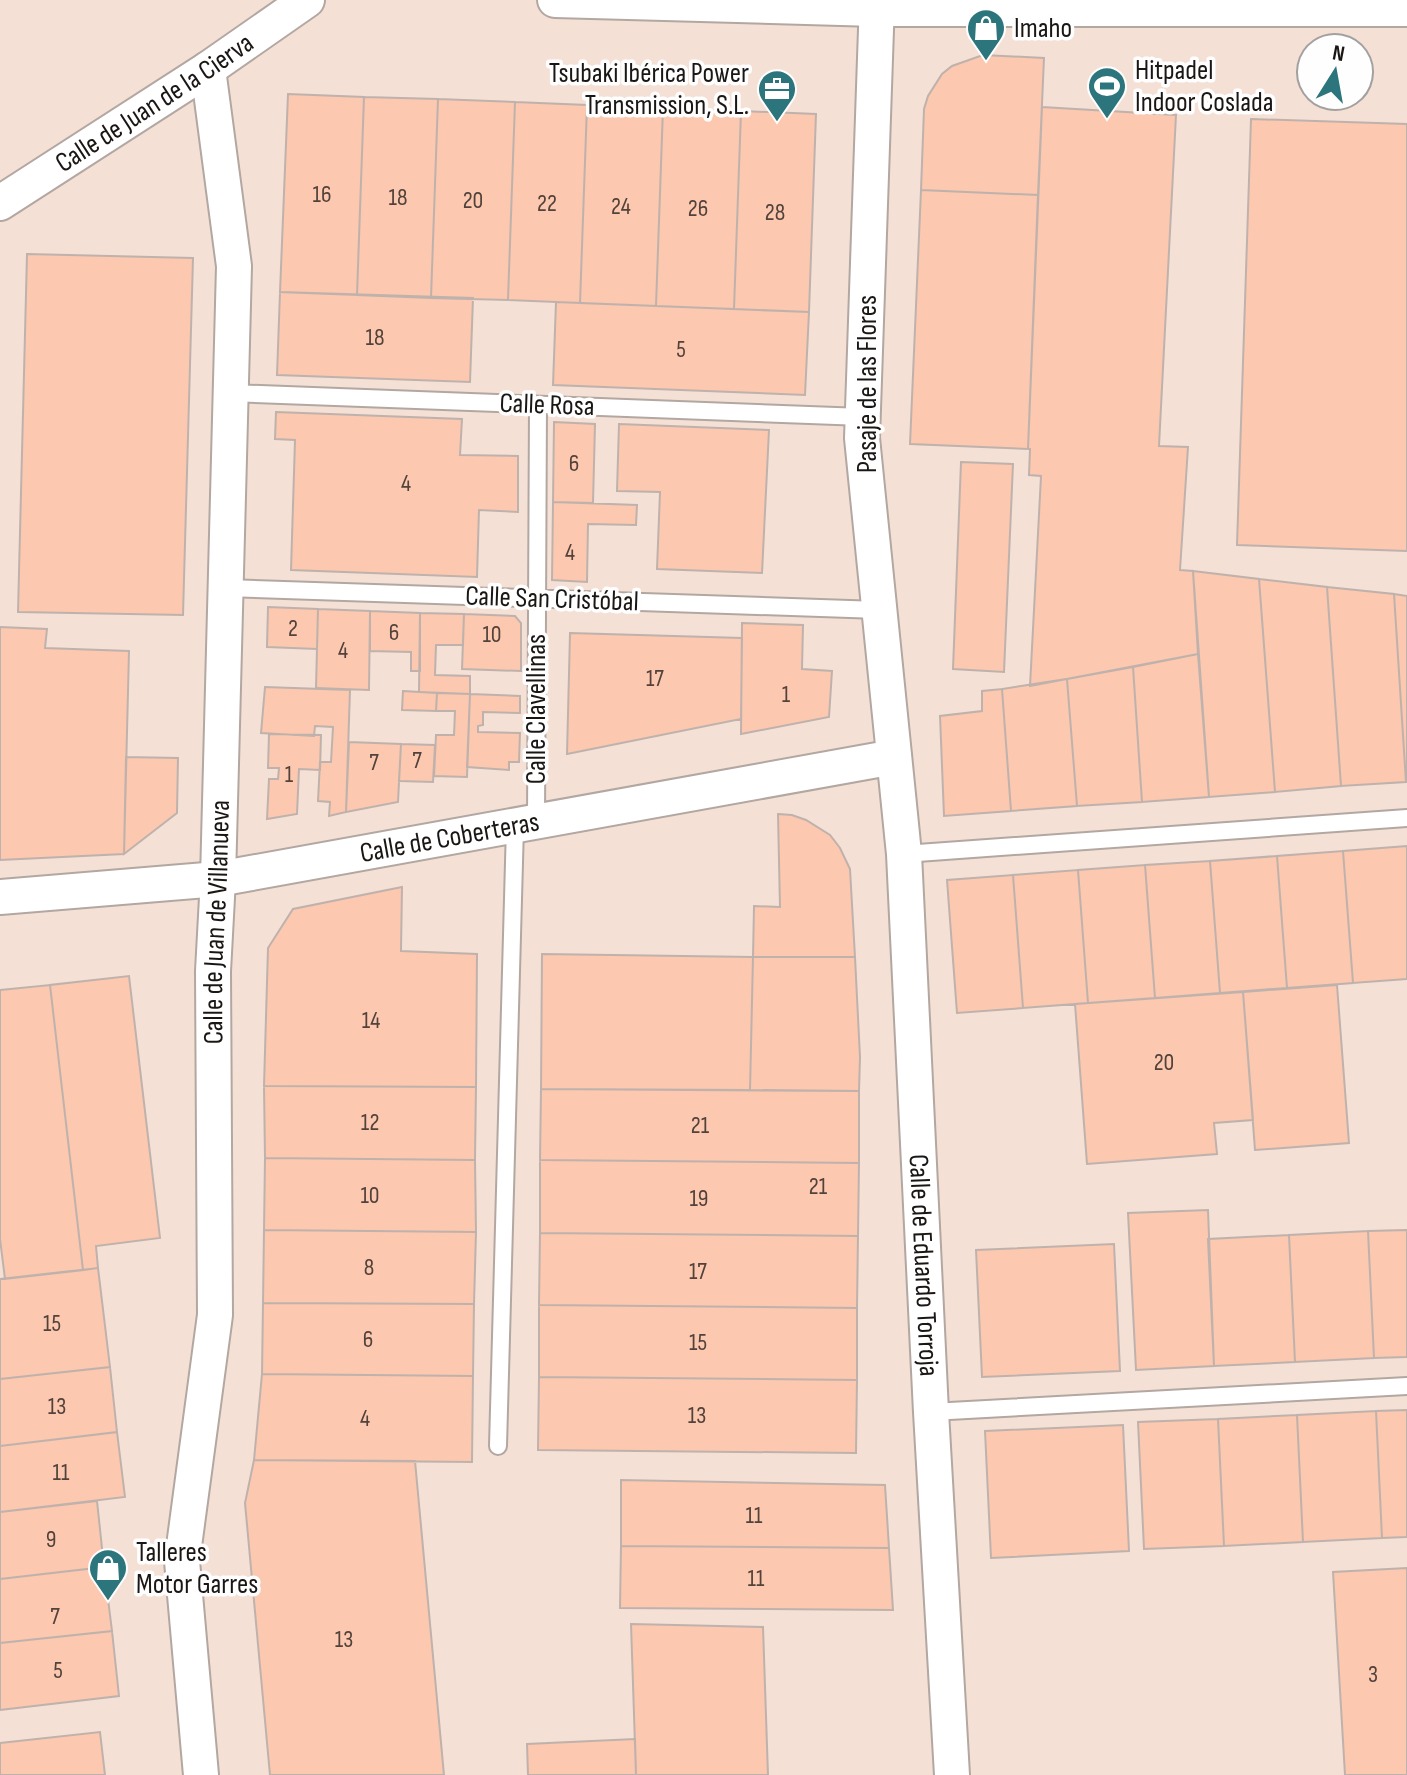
<svg xmlns="http://www.w3.org/2000/svg" width="1407" height="1775" viewBox="0 0 1407 1775" font-family="'Sofia Sans Condensed',sans-serif">
	<style>
		.built { fill: #f5e0d6; fill-rule: evenodd }
		.building { fill: #fcc8af; stroke: #bfb2ac; stroke-width: 2 }
		.lines { fill: none; stroke-linecap: round; stroke-linejoin: round }
		.service-casing { stroke: #b3a7a1; stroke-width: 20 }
		.minor-casing { stroke: #b3a7a1; stroke-width: 38 }
		.service { stroke: #fff; stroke-width: 16 }
		.minor { stroke: #fff; stroke-width: 34 }
		.labels { text-anchor: middle; dominant-baseline: central; stroke-width: 7; stroke-linejoin: round; paint-order: stroke }
		.number-label { font-size: 24px; fill: #52423b }
		.poi-label { font-size: 28px; fill: #1a1614; stroke: #fefefe; text-anchor: start }
		.street-label { font-size: 28px; fill: #1a1614; stroke: #fefefe }
	</style>
	<rect width="100%" height="100%" fill="#fbeee7"/>
	<path class="built" d="M0,0h1407v1775h-1407zM1311,48h48v48h-48z"/>
	<path class="building" d="M983,55l61,3 -6,137 -117,-5 3,-81 4,-13 14,-22 10,-8z
		M288,94l76,3 -7,198 -77,-3z
		M364,97l74,2 -7,199 -74,-3z
		M438,99l77,3 -7,198 -77,-2z
		M515,102l72,3 -7,198 -72,-3z
		M587,105l76,3 -7,198 -76,-3z
		M1042,107l134,8 -17,331 29,1 -8,123 13,1 5,83 -168,32 11,-210 -12,-1 1,-26h-2z
		M663,108l78,3 -7,198 -78,-3z
		M741,111l75,3 -7,198 -75,-3z
		M1251,119l156,5v427l-170,-6z
		M921,190l117,5 -10,254 -118,-5z
		M27,254l166,4 -10,357 -165,-3z
		M280,292l193,6 -3,84 -193,-7z
		M556,302l253,10 -4,83 -252,-10z
		M276,412l186,7 -2,36 58,1v56l-39,-2 -2,67 -186,-7 4,-130 -20,-1z
		M554,422l41,2 -2,79 -40,-1z
		M619,424l150,6 -7,143 -105,-4 3,-77 -43,-1z
		M961,462l52,2 -9,208 -51,-3z
		M553,502l84,3 -1,20 -48,-1 -1,58 -35,-2z
		M1193,571l66,8 16,213 -66,5z
		M1259,579l68,8 14,199 -66,6z
		M1327,587l67,7 12,188 -65,4z
		M1394,594l13,2v186h-1z
		M268,607l50,2 -1,40 -50,-2z
		M318,609l52,2 -1,79 -53,-2z
		M370,611l50,2v58h-9v-19l-41,-1z
		M420,613l44,1 -1,31h-27l-1,30 35,1v18l-51,-2z
		M464,614l51,2 6,7v48l-59,-2z
		M742,623l61,2 -1,44 30,2 -3,46 -88,17z
		M0,627l47,2 -2,19 84,3 -5,203 -124,6z
		M570,633l172,5 -1,81 -174,35z
		M1198,654l11,143 -67,5 -9,-135z
		M1133,667l9,135 -65,4 -10,-127z
		M1067,679l10,127 -66,5 -9,-122z
		M265,687l85,3 -4,122 -17,4 1,-14 -12,-1 2,-39h11l2,-35 -18,-1 -1,10 -53,-3z
		M1002,689l9,122 -67,5 -4,-100 42,-5v-20z
		M403,691l34,2 -1,18 -34,-1z
		M437,693l33,1 -3,83 -33,-1 2,-41h18l1,-24h-19z
		M470,694l50,2v17l-37,-1v13l-5,1v6l42,1 -1,29h-10v8l-42,-3z
		M269,734l52,1 -1,35 -21,-1 -2,45 -30,5 2,-40h9l1,-11h-11z
		M349,742l52,2 -3,58 -52,10z
		M401,744l34,1 -2,37 -34,-1z
		M126,757l52,1 -1,55 -53,41z
		M778,814l14,1 14,5 24,15 10,13 10,21 5,88h-102l1,-51 26,1z
		M1407,846v133l-54,4 -10,-132z
		M1343,851l10,132 -66,5 -10,-132z
		M1277,856l10,132 -67,5 -10,-132z
		M1210,861l10,132 -65,5 -10,-133z
		M1145,865l10,133 -67,5 -10,-133z
		M1078,870l10,133 -65,5 -10,-133z
		M1013,875l10,133 -66,5 -10,-133z
		M402,887l-1,64 76,3 -1,133 -212,-1 4,-138 25,-39z
		M542,954l211,3 -3,133 -209,-1z
		M753,957h102l5,100 -1,34 -109,-1z
		M129,976l31,262 -64,8 2,22 -15,2 -33,-285z
		M50,985l33,285 -78,9 -5,-40v-249z
		M1337,985l12,158 -94,7 -12,-158z
		M1243,992l10,128 -39,3 3,31 -130,10 -12,-160z
		M264,1086l212,1 -1,73 -210,-2z
		M541,1089l318,2v72l-319,-3z
		M265,1158l210,2 1,72 -212,-2z
		M540,1160l319,3 -1,73 -318,-3z
		M1208,1210l6,156 -78,4 -8,-157z
		M264,1230l212,2 -2,72 -211,-1z
		M1407,1230v127l-33,1 -6,-127z
		M1368,1231l6,127 -79,4 -6,-127z
		M540,1233l318,3 -1,72 -318,-3z
		M1289,1235l6,127 -81,4 -6,-127z
		M1114,1244l6,127 -138,6 -6,-127z
		M98,1268l12,99 -110,12v-100z
		M263,1303l211,1 -1,72 -211,-2z
		M539,1305l318,3v72l-318,-3z
		M110,1367l7,65 -117,14v-67z
		M262,1374l211,2 -1,86 -218,-2z
		M539,1377l318,3 -1,73 -318,-3z
		M1407,1410v127l-25,1 -6,-127z
		M1376,1411l6,127 -79,4 -6,-127z
		M1297,1415l6,127 -79,4 -6,-127z
		M1218,1419l6,127 -80,3 -6,-127z
		M1123,1425l6,126 -138,7 -6,-127z
		M117,1432l8,65 -125,15v-66z
		M254,1460l161,1 29,314h-174l-25,-272z
		M621,1480l264,5 4,63 -268,-2z
		M97,1501l7,66 -104,12v-67z
		M621,1546l268,2 4,62 -273,-2z
		M104,1567l8,64 -112,12v-64z
		M1407,1568v207h-62l-12,-203z
		M631,1624l132,3 5,148h-132z
		M112,1631l7,65 -119,14v-67z
		M100,1732l5,43h-105v-32z
		M635,1739l1,36h-108l-1,-31z"/>
	<g class="lines">
		<g class="service-casing">
			<path id="service" d="M231,393l632,24
				M226,588l653,22
				M536,822l2,-417
				M904,854l503,-36
				M931,1412l476,-26
				M498,1446l17,-620"/>
		</g>
		<g class="minor-casing">
			<g id="minor">
				<path d="M555,0l321,9h531"/>
				<path id="s1" d="M877,0l-15,438 42,416 27,558 21,363"/>
				<path id="s2" d="M0,203l208,-134 99,-69"/>
				<path id="s3" d="M0,897l218,-18 676,-122"/>
				<path id="s4" d="M201,1775l-19,-214 33,-246 -2,-344 5,-92 16,-613 -26,-197"/>
			</g>
		</g>
		<use href="#service" class="service"/>
		<use href="#minor" class="minor"/>
	</g>
	<defs>
		<g id="shop-pin" transform="scale(2)"><path d="M0 17L-7.5 6A9.5 9.5 0 1 1 7.5 6Z" fill="#2c757c" stroke="#fefefe"/><path d="M-5-2.5h2.3a2.7 3.5 0 0 1 5.4 0H5L5.5 6h-11ZM-1.5-2.5h3a1.5 2.3 0 0 0-3 0Z" fill="#fff"/></g>
		<g id="stadium-pin" transform="scale(2)"><path d="M0 17L-7.5 6A9.5 9.5 0 1 1 7.5 6Z" fill="#2c757c" stroke="#fefefe"/><path d="M0-5a6.5 5 0 1 0 0 10a6.5 5 0 1 0 0-10ZM-3.5-1.8h7v3.6h-7Z" fill="#fff"/></g>
		<g id="office-pin" transform="scale(2)"><path d="M0 17L-7.5 6A9.5 9.5 0 1 1 7.5 6Z" fill="#2c757c" stroke="#fefefe"/><path d="M-6-3h4V-5.5h4V-3h4V5H-6ZM-1-4.5V-3h2v-1.5ZM-6 0V1H6V0Z" fill="#fff"/></g>
	</defs>
	<g fill-rule="evenodd">
		<use href="#shop-pin" x="986" y="28"/>
		<use href="#stadium-pin" x="1107" y="86"/>
		<use href="#office-pin" x="777" y="89"/>
		<use href="#shop-pin" x="108" y="1568"/>
	</g>
	<g class="labels">
		<g class="number-label">
			<text x="322" y="194">16</text>
			<text x="398" y="197">18</text>
			<text x="473" y="200">20</text>
			<text x="547" y="203">22</text>
			<text x="621" y="206">24</text>
			<text x="698" y="208">26</text>
			<text x="775" y="212">28</text>
			<text x="375" y="337">18</text>
			<text x="681" y="349">5</text>
			<text x="574" y="463">6</text>
			<text x="406" y="483">4</text>
			<text x="570" y="552">4</text>
			<text x="293" y="628">2</text>
			<text x="394" y="632">6</text>
			<text x="492" y="634">10</text>
			<text x="343" y="650">4</text>
			<text x="655" y="678">17</text>
			<text x="786" y="694">1</text>
			<text x="417" y="760">7</text>
			<text x="374" y="762">7</text>
			<text x="289" y="774">1</text>
			<text x="371" y="1020">14</text>
			<text x="1164" y="1062">20</text>
			<text x="370" y="1122">12</text>
			<text x="700" y="1125">21</text>
			<text x="818" y="1186">21</text>
			<text x="370" y="1195">10</text>
			<text x="699" y="1198">19</text>
			<text x="369" y="1267">8</text>
			<text x="698" y="1271">17</text>
			<text x="52" y="1323">15</text>
			<text x="368" y="1339">6</text>
			<text x="698" y="1342">15</text>
			<text x="57" y="1406">13</text>
			<text x="697" y="1415">13</text>
			<text x="365" y="1418">4</text>
			<text x="61" y="1472">11</text>
			<text x="754" y="1515">11</text>
			<text x="51" y="1539">9</text>
			<text x="756" y="1578">11</text>
			<text x="55" y="1616">7</text>
			<text x="344" y="1639">13</text>
			<text x="58" y="1670">5</text>
			<text x="1373" y="1674">3</text>
		</g>
		<g class="poi-label">
			<text x="1014" y="28">Imaho</text>
			<text x="1135" y="70">Hitpadel<tspan x="1135" dy="32">Indoor Coslada</tspan></text>
			<text x="749" y="73" text-anchor="end">Tsubaki Ibérica Power<tspan x="749" dy="32">Transmission, S.L.</tspan></text>
			<text x="136" y="1552">Talleres<tspan x="136" dy="32">Motor Garres</tspan></text>
		</g>
		<g class="street-label">
			<text stroke="none"><textPath href="#s2" startOffset="184">Calle de Juan de la Cierva</textPath></text>
			<text transform="translate(867 384) rotate(-90)">Pasaje de las Flores</text>
			<text transform="translate(547 405) rotate(2)">Calle Rosa</text>
			<text transform="translate(552 599) rotate(2)">Calle San Cristóbal</text>
			<text transform="translate(536 709) rotate(-90)">Calle Clavellinas</text>
			<text stroke="none"><textPath href="#s3" startOffset="454">Calle de Coberteras</textPath></text>
			<text stroke="none"><textPath href="#s4" startOffset="856">Calle de Juan de Villanueva</textPath></text>
			<text stroke="none"><textPath href="#s1" startOffset="1268">Calle de Eduardo Torroja</textPath></text>
		</g>
	</g>
	<g transform="translate(1335 72) rotate(11)"><circle r="38" fill="#fefefe" stroke="#a3a1a0" stroke-width="2"/>
	<path d="M0-6L14 30L0 20L-14 30Z" fill="#2c757c"/>
	<text y="-12" font-size="22" font-weight="bold" text-anchor="middle" fill="#1a1614">N</text>
	</g>
</svg>
